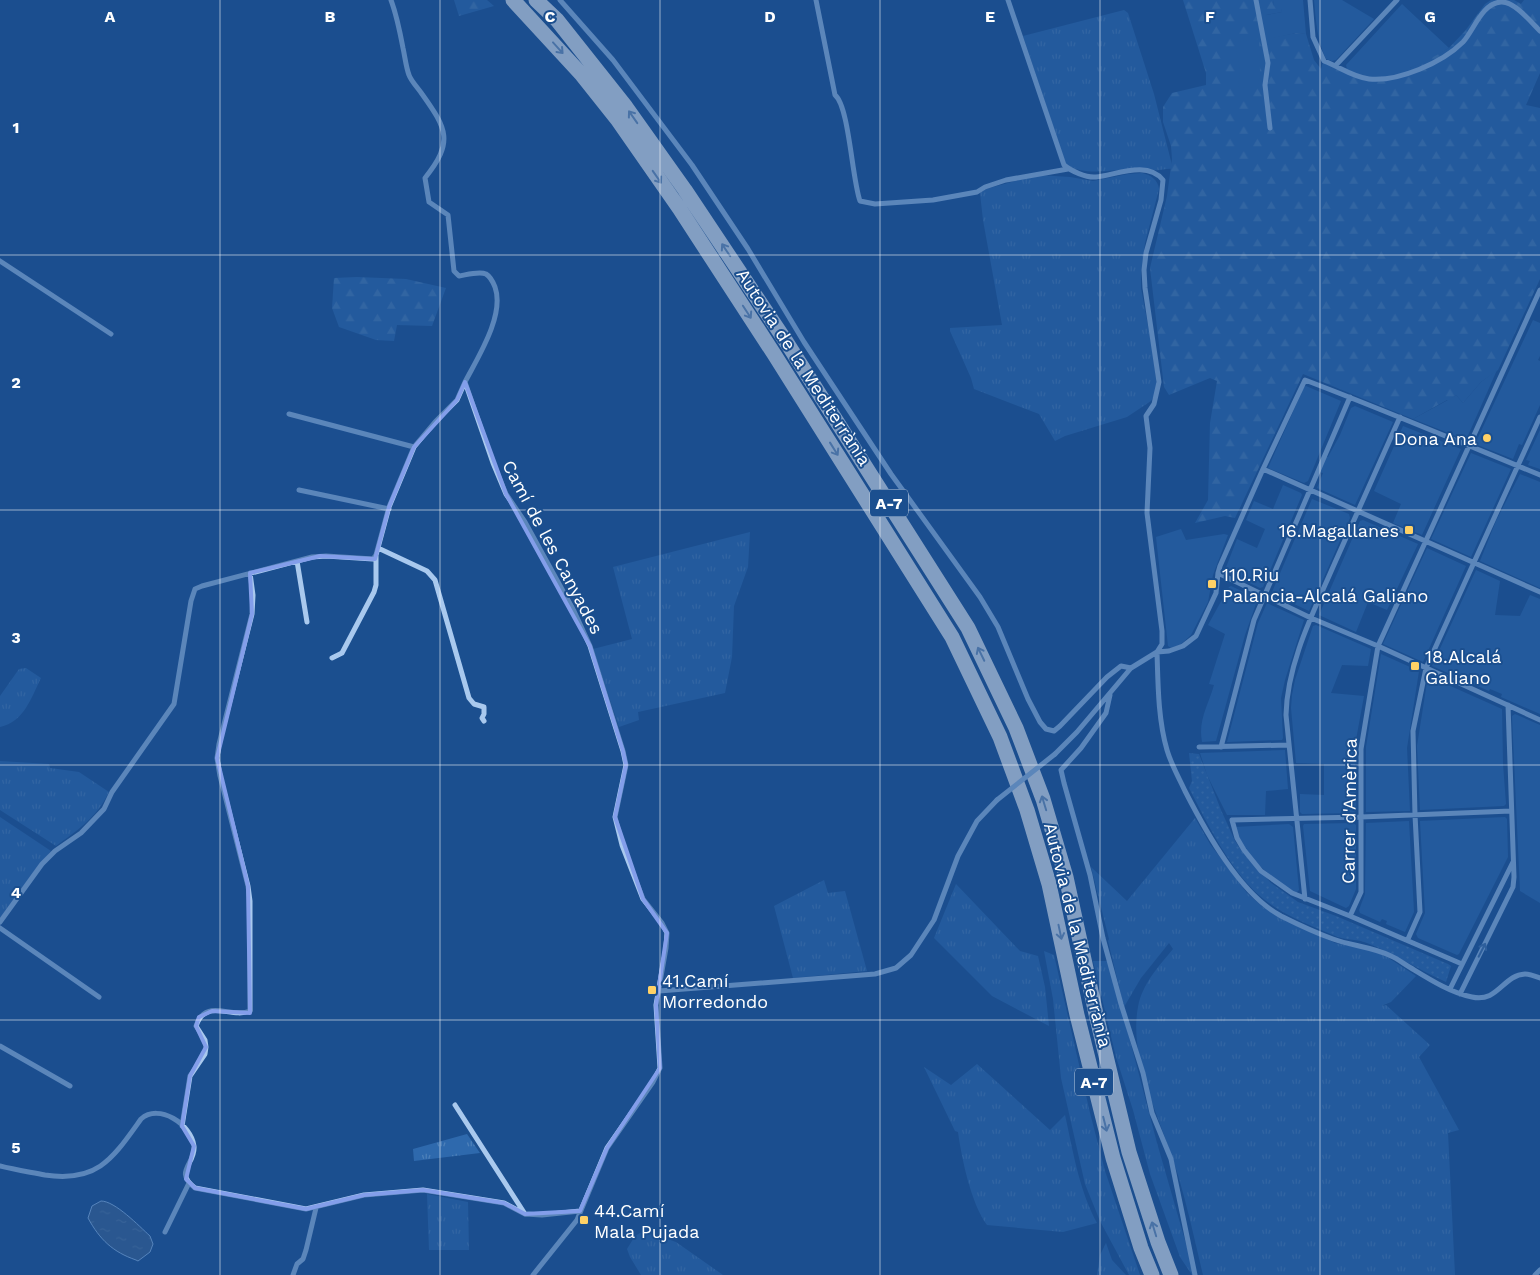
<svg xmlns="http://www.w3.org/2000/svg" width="1540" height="1275" viewBox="0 0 1540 1275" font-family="'Work Sans',sans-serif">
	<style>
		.grass { fill: url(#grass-tufts) }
		.forest { fill: url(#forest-firs) }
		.park { fill: url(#park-dots) }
		.garden { fill: #2e69ad }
		.water { fill: url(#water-ripples); stroke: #9cc4f0 }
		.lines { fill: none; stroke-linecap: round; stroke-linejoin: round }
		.minor { stroke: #a9c9ee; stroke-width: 5 }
		.motorway { stroke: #fff; stroke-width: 15 }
		.minor-bridge { stroke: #a9c9ee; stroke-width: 5 }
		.oneway { stroke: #829ec1 }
		.oneway2 { stroke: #4674ac }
		.marked { fill: none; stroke: #839eea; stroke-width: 4; stroke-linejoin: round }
		.grid { fill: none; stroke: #fff; stroke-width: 1; stroke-opacity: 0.55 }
		.poi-dot { fill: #ffd166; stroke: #1b4f8f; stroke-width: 2 }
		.labels { text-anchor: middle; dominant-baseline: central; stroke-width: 4; stroke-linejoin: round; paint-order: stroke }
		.shield { fill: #1b4f8f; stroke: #bbcadd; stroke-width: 1 }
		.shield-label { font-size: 16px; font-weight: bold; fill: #fff }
		.street-label { font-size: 18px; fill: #fff; stroke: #1b4f8f }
		.poi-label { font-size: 18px; fill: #fff; stroke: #1b4f8f; text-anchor: start }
		.grid-label { font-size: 16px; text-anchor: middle; font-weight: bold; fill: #fff; stroke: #1b4f8f; stroke-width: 4; stroke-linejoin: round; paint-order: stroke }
	</style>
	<defs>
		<pattern id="grass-tufts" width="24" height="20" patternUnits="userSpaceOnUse" patternTransform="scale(1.25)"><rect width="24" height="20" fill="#2e69ad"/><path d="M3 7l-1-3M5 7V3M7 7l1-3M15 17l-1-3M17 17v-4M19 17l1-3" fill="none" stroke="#4d80b9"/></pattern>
		<pattern id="forest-firs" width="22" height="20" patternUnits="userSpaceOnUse" patternTransform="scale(1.25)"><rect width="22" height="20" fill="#2e69ad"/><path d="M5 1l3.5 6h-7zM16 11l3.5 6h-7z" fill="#4d80b9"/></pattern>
		<pattern id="park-dots" width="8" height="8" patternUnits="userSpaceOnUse" patternTransform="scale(1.25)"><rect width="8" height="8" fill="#2e69ad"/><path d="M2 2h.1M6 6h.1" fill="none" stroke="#4d80b9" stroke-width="1.8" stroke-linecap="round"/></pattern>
		<pattern id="water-ripples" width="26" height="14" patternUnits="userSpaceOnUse" patternTransform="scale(1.25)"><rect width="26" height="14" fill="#3c6290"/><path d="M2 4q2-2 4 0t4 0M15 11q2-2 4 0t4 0" fill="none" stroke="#597aa1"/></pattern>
	</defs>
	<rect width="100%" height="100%" fill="#1b4f8f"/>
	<path class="grass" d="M1124,10l4,3 26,81 19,75c-7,-1 -14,2 -18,1 -8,-1 -16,-2 -24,-1 -22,1 -44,7 -65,-4l-43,-129z
		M1142,173c9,2 16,7 17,16l-14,54 -4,30v15l11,59 5,40 -3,9 -3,5 -24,16 -62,19 -10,5 -16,-27 -65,-25 -3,-11 -21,-47v-3l52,-3 -19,-105 -3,-27 6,-4 51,-14 33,2 23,4 35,-7z
		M750,532l-2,35 -14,39 -2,51 -7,36 -87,19 1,8 -20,7 -26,-78 39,-10 -19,-72z
		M26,668l15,10c-10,20 -17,44 -41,49v-31l19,-27z
		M0,761l49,3 1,4 29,4 30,20c-12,25 -31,38 -53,54l-56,-36z
		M0,817l51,34 -16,19 -35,48z
		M1195,818l15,26 37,49 16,14 25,14 47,22 35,7 17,7 29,19 -25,26 -10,4 5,-1 44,40 -11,12 40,73 -11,3 7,142h-252c-8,-33 -15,-67 -25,-100 -15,-51 -50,-114 -40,-168 4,-23 21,-41 35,-58l-4,-6 -28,35 -17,29 -16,-66 1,-2 -18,-72 36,34z
		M824,880l4,13 17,-2 22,80 -74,7 -19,-72z
		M956,884l64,67 18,5 7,31 4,39 -57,-30 -58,-58z
		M1044,951l10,4 36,158 15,58 35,104h-11l-29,-54 -15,-37 -24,-106 -8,-79z
		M1093,961h16l48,182 38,132h-3l-12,-18 -30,-83 -17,-64 -17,-53z
		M977,1064l73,66 15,-15c8,36 14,75 32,108l-34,9 -76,-7c-16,-22 -25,-65 -29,-93l-3,-1 -31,-64 27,18z
		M467,1134l13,19 -66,8 -1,-12z
		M427,1194l41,8 1,48h-40z
		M644,1231l32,11 47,33h-82l-11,-18 -3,-8 8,-13z
		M1106,1243l6,17 14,15h-29l3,-20z"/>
	<path class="forest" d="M454,0h33l7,6 -35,10z
		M1183,0h90l1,6 7,-1 1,7 -16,3 -1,24 31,-6 10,1 8,26 7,9 2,-7 19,9 4,-3 1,1 63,-1 39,-20 16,-17 20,-27 6,-4h23l7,4 3,-4h16v73l-14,32 14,3v171l-42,91 -17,12 -18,21 -7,-8 -7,6 -2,-1 -34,19 -110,-45 -68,144 -10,-2 -30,7 13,-23 2,-77 7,-42 -7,-3 -41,17 -5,-8 -14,-119 17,-72 5,-37 -1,-13 -8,-24v-15l9,-14 34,-8v-12z
		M357,277l49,2 40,9 -14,38 -35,-1 -3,16 -18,-1 -37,-13 -7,-19 2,-30z"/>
	<path class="park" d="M1189,753l10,1 22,56 14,31 6,9 30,33 27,19 38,14 112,48 3,2 -5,16c-27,-12 -51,-28 -79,-39 -9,-4 -20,-3 -29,-6 -27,-11 -56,-22 -78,-41 -30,-26 -53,-73 -71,-108l3,-7z"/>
	<path class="garden" d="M1273,0h30l3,34 -10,-1 -31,7 -4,-24 21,-4 -2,-6h-6z
		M1314,0h28l32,19 -38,41 -4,1 -6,-2c-9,-19 -10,-38 -12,-59z
		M1402,4l47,44c-29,17 -69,39 -102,21l-1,-4z
		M1259,39l1,32 -2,17 -20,-1 2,-16 -5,-29z
		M1533,320l7,3v33l-2,4 2,1v44l-18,40 -3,-1 -6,15 -38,-15z
		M1497,370l-31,70 -53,-21 35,-19h1l7,-5 7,8 18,-21z
		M1306,386l35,15 -33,80 -4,2 -36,-15 36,-81z
		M1355,406l38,16 -38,83 -38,-17 6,-15 -4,-1 7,-15h2l12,-22 11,-27z
		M1403,426l58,23 -39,86 -29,-12 8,-19 -27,-13z
		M1540,430v39l-12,-4 2,-4 -4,-1z
		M1471,453l40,16 -40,88 -40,-18z
		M1520,474l20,8v106l-60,-27 16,-40z
		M1283,485l18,8 1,2 -39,92 -3,1 -34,-16 -1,-2 12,-31 20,9 8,-19 -19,-9 8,-19 19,8z
		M1312,499l37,15 1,4 -41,93 -36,-17 -1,-2z
		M1363,520l55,24 -31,66 -19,-8 -12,30 -37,-17 41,-94z
		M1181,529l5,11 38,-6 4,1 -15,40 -5,27 -17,33 -11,10 -9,3 -3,-2 -12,-109z
		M1427,548l39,18 -43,96 -40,-18z
		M1476,570l24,11 -5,34 25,1 10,-21 10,4v115l-39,-17 1,-3 -12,-5 -1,2 -57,-25z
		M1231,586l25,12 1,3 -12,34 -29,106 -14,1c-4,-22 6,-36 12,-57l-5,-1 16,-50 -17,-9 21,-38z
		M1267,603l37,17 -19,60 -4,18 2,40 -1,2 -55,2 31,-119z
		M1316,625l55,24 -3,17 -26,-1 -11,28 33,3 -9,49 1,66 -2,2 -52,1 -2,-2v-18l24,1v-31l-28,-1 -5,-55 1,-13 3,-15 18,-54z
		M1381,654l38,17 -12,77 3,63 -44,1v-65z
		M1428,676l74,33 1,55 3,40 -2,2 -84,4 -3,-64z
		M1515,714l25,11v178l-20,-12 -8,-175z
		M1285,750l3,39 -22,2 -1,24h-38l-20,-40 -7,-22z
		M1505,817l2,2 1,38 -49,97 -2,1 -39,-17 -2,-4 9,-21 -5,-92z
		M1409,821l5,91 -9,20 -19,-8 1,-3 -5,-2 -2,3 -20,-9 -1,-3 6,-16 1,-71z
		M1353,823l3,2v64l-7,17 -3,2 -36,-17 -7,-65 1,-2z
		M1289,824l4,3 6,63 -3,3c-24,-15 -54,-37 -61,-66z"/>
	<path class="water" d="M101,1201c14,0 38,25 49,35l3,8 -3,8 -12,9 -2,-1c-23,-8 -36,-20 -48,-42l4,-12z"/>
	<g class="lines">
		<path class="minor" d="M391,0c6,16 9,32 12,48 2,9 3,19 6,27 2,6 9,13 13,19 25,35 32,48 3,84l4,24 19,13 6,56 5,5c7,-1 20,-5 27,-2 5,3 7,8 9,13 10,28 -17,70 -30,95l28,81 13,31 19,28 49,89 16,35 33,105 3,14 -11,52 7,28 21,54 19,24 5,10 -1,15 -10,57 4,63 -7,14 -46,66 -30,72 -44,55
			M560,0l53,60 79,105 56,84 56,93 87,132 89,123 18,30 30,72 12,23 6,7 8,2 6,-5 47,-49 14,-11 10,2
			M816,0l19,95c14,11 17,84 25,106l15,3 58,-4 44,-8 8,-5 21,-7 62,-11
			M1008,0l56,165c7,6 22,13 32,12 20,-2 51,-17 67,3l-2,20 -15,53 -2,17 1,18 14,94 -5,22 -8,12 4,32 -3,65 15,118v13l-5,8
			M1256,0l12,63 -3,22 5,43
			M1310,0l3,37 11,24c16,6 28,16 45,18 29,3 73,-16 94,-37 11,-12 19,-39 38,-40 13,-1 30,20 39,29
			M1336,65l61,-65
			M0,261l111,73
			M289,414l125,33
			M1263,469l277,123
			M299,490l90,19
			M378,548l49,23 8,9 34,118 5,6 10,3v7l-2,4 2,3
			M297,561l10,61
			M1218,573l93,45 67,28 162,74
			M1157,652c1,32 1,67 10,98 4,14 12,28 18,41 21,41 55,103 96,125 16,8 35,17 52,23 19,7 40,8 58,17 7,3 13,8 20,12 18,11 40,25 61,29 26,6 31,-22 53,-23 5,0 10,2 15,4
			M332,658l10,-5 32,-61 2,-7v-29
			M1110,695l-4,18 -25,35 -20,22 3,13 26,92 13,63 18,66 22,69 9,40 19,46 24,116
			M1199,747l89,-2
			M1221,747l33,-127 96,-223
			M1055,754l22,-22 54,-64 26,-16 12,-1 14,-5 13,-10 20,-43 2,-20 2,-7 43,-97 42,-89c79,30 157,63 235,95
			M1305,899l-19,-184c1,-51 27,-102 47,-148 22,-50 45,-100 67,-150
			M1350,916l11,-24v-143l17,-103 162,-356
			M0,922l42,-58 13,-13 26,-18 23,-24 8,-17 62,-88 17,-103 4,-12 7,-3 110,-29 14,-1 47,3 3,-4 13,-48 25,-60 21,-25 22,-22 8,-18
			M0,928l99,69
			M1408,939l12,-27 -5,-97 -2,-84 13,-63 114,-251
			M1462,964l-112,-48 -58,-23 -31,-22 -17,-21 -7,-12 -5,-18 129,-3 150,-6
			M1450,989l63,-127
			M659,991l216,-17 21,-6 15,-13 23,-35 24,-64 19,-35 20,-21
			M1460,994l53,-107 1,-10 -6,-172
			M0,1046l70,40
			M455,1105l70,109
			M182,1126l8,-50 15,-22 1,-7 -1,-7 -9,-14c10,-29 34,-7 54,-15v-110l-2,-15 -28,-110 -3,-18 2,-14 33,-130 1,-19 -3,-22
			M0,1166c15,4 30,6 45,9 53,8 68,-17 96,-56 18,-16 50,5 53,27 2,18 -21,25 1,42l111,21 58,-14 59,-5 81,13 21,11 17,1 38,-4
			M165,1232l24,-49
			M293,1275l4,-11 6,-5 3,-9 10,-42
			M1535,1275l5,-5"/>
		<path class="motorway" d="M513,0l69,75 35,44 62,89 95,146 178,283 48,100 27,73 22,74 28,131 36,143 28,90 11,27
			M536,0l21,20 69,87 59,83 102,153 181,285 48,100 27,71 23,78 30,137 33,138 29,90 13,33"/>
		<path class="minor-bridge" d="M997,800l58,-46"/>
	</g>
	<defs><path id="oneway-shaft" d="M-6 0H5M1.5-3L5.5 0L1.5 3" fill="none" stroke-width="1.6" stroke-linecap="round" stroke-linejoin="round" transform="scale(1.25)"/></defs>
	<g class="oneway">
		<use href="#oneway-shaft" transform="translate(558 48) rotate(48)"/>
		<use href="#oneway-shaft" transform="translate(633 117) rotate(-125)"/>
		<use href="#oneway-shaft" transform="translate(657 177) rotate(55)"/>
		<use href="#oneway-shaft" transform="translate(726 250) rotate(-124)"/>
		<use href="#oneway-shaft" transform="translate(747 312) rotate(57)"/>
		<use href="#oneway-shaft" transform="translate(834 449) rotate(58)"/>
		<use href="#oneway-shaft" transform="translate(981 654) rotate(-116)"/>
		<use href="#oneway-shaft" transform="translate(1044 803) rotate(-107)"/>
		<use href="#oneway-shaft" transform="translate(1060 932) rotate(78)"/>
		<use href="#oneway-shaft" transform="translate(1105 1124) rotate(76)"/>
		<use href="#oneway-shaft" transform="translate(1154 1229) rotate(-107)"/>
	</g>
	<use class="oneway2" href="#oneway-shaft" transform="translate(1482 950) rotate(-63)"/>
	<path d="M0 0H1540V1275H0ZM465,382l41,112 84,152 33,105 3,14 -11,52 28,82 24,34 -11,72 4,63 -53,80 -27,63 -55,3 -21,-11 -81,-13 -59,5 -58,14 -111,-21 -9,-9 8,-33 -12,-20 8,-50 16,-29 -10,-21 3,-9 13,-6 38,2 -2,-127 -31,-128 35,-144 -2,-41 70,-17 55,3 14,-52 25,-60 43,-47z" fill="#1b4f8f" fill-opacity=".55" fill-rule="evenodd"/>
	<path class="marked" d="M465,382l41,112 84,152 33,105 3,14 -11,52 28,82 24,34 -11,72 4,63 -53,80 -27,63 -55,3 -21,-11 -81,-13 -59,5 -58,14 -111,-21 -9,-9 8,-33 -12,-20 8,-50 16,-29 -10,-21 3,-9 13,-6 38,2 -2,-127 -31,-128 35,-144 -2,-41 70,-17 55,3 14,-52 25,-60 43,-47z"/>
	<path class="grid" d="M220,0v1275M440,0v1275M660,0v1275M880,0v1275M1100,0v1275M1320,0v1275M0,255h1540M0,510h1540M0,765h1540M0,1020h1540"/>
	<g class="poi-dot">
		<circle cx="1487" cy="438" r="5"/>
		<rect x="1404" y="525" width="10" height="10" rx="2.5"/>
		<rect x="1207" y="579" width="10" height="10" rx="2.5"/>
		<rect x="1410" y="661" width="10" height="10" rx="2.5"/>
		<rect x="647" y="985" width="10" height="10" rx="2.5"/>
		<rect x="579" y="1215" width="10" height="10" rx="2.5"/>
	</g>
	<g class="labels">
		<g class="shield">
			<rect x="870" y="489.5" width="38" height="27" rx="4"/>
			<rect x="1075" y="1068.5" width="38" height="27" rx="4"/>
		</g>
		<g class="shield-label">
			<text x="889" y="503">A-7</text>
			<text x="1094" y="1082">A-7</text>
		</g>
		<g class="street-label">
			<text transform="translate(804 367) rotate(57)">Autovia de la Mediterrània</text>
			<text transform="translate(553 547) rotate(62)">Camí de les Canyades</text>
			<text transform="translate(1349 811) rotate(-89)">Carrer d'Amèrica</text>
			<text transform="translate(1078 935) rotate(76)">Autovia de la Mediterrània</text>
		</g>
		<g class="poi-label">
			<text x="1477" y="438" text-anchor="end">Dona Ana</text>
			<text x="1399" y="530" text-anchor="end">16.Magallanes</text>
			<text x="1222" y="574">110.Riu<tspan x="1222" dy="21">Palancia-Alcalá Galiano</tspan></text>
			<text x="1425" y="656">18.Alcalá<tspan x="1425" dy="21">Galiano</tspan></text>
			<text x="662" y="980">41.Camí<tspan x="662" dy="21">Morredondo</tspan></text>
			<text x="594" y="1210">44.Camí<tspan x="594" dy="21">Mala Pujada</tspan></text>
		</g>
	</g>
	<g class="grid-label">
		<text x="110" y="22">A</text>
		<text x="330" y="22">B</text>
		<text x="550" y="22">C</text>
		<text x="770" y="22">D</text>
		<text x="990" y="22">E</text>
		<text x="1210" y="22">F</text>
		<text x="1430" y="22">G</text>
		<text x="16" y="133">1</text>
		<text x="16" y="388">2</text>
		<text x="16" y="643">3</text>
		<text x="16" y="898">4</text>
		<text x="16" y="1153">5</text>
	</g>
</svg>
